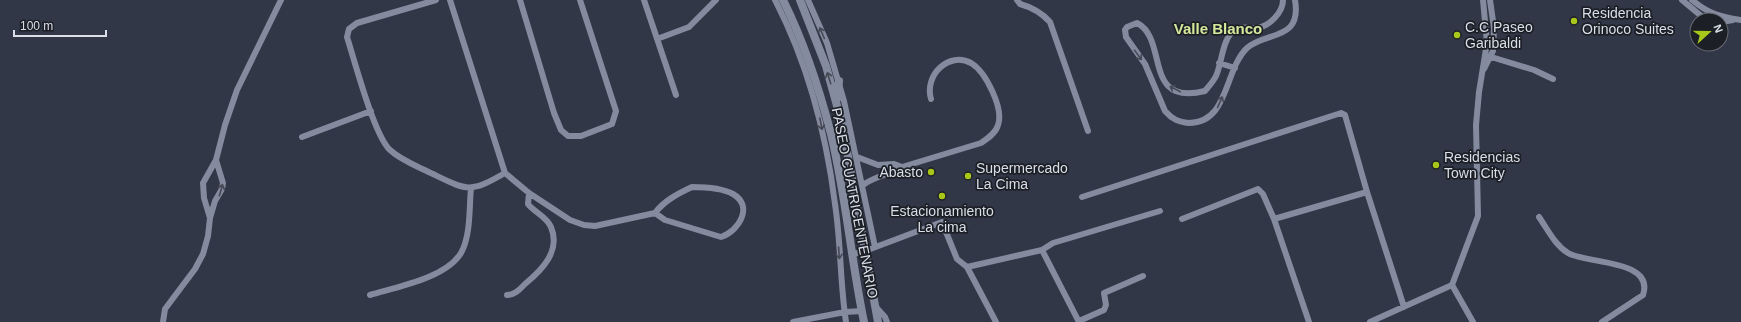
<svg xmlns="http://www.w3.org/2000/svg" width="1741" height="322" viewBox="0 0 1741 322" font-family="Helvetica,sans-serif">
	<style>
		.lines { fill: none; stroke-linecap: round; stroke-linejoin: round }
		.minor { stroke: #858b9e; stroke-width: 6 }
		.tertiary { stroke: #858b9e; stroke-width: 8 }
		.oneway { stroke: #464a56 }
		.poi-dot { fill: #a9c71a; stroke: #1c1f26; stroke-width: 1.5 }
		.labels { text-anchor: middle; dominant-baseline: central; stroke-width: 3.5; stroke-linejoin: round; paint-order: stroke }
		.poi-label { font-size: 14px; fill: #dadee8; stroke: #1c1f26; text-anchor: start }
		.street-label { font-size: 14px; fill: #dadee8; stroke: #1c1f26 }
		.neighbourhood-label { font-size: 15px; font-weight: bold; fill: #d5e99d; stroke: #1c1f26 }
	</style>
	<rect width="100%" height="100%" fill="#323747"/>
	<g class="lines">
		<path class="minor" d="M436,0l-79,23 -8,6 -2,8c8,25 27,98 43,113 12,11 29,17 43,24 35,17 37,19 72,-1
			M450,0l55,173 24,20 41,27 14,5 11,1 60,-13
			M520,0l34,113 7,17 7,6h13l31,-12 4,-13 -36,-111
			M644,0l32,95
			M775,0c33,64 51,132 60,204 6,39 5,79 11,118
			M808,0l19,43 17,58 31,146
			M1017,0l3,4c11,3 22,9 30,18l38,109
			M1283,0c0,12 -13,26 -26,28 -8,1 -16,-3 -23,2 -12,10 -12,33 -18,46 -3,6 -7,10 -11,15 -63,16 -36,-52 -68,-68l-10,4 -2,3 1,7 19,27 20,47c7,8 13,11 24,12 40,0 35,-53 58,-75 20,-17 55,-7 48,-48
			M1682,0l18,15 8,5
			M1692,0c17,14 28,17 49,20
			M1721,22l12,-2
			M657,39l32,-12 27,-27
			M1488,56l46,14 19,9
			M1219,63l16,5
			M1484,69l9,-18 1,-23 -4,-28
			M302,137l69,-26
			M857,157l21,8 16,-1 8,3
			M863,185c12,-9 26,-10 39,-18l79,-24c6,-4 15,-10 17,-18 6,-16 -12,-53 -27,-62 -22,-12 -47,12 -40,36
			M692,187c12,0 30,1 41,7 21,12 6,37 -12,43l-56,-17 -10,-7c9,-12 22,-19 37,-26z
			M1082,197l259,-84 4,2 22,77 37,115
			M1539,217c9,13 16,28 29,36 18,11 87,6 75,42l-41,27
			M210,218l-6,-20 -1,-15 13,-23 9,-35 12,-35 44,-90
			M1182,219l76,-30 5,5 11,25
			M1042,250l37,72
			M853,254l12,-3 77,-29 15,37 10,8
			M370,295c27,-8 76,-17 91,-42 10,-18 8,-45 10,-65
			M507,295c8,0 13,-6 18,-11 17,-14 36,-33 26,-57 -4,-10 -17,-15 -23,-23l1,-11
			M875,306l10,11 2,5
			M1079,321l25,-11 2,-5 -2,-12 39,-17
			M163,322l2,-13 30,-40 8,-15 5,-18 2,-18 5,-17 7,-12 1,-6 -7,-23
			M793,322l52,-10 17,-1
			M996,322l-29,-55 75,-17 11,-7 107,-32
			M1309,322l-35,-103 93,-27
			M1370,322l82,-37
			M1473,322l-21,-37 26,-69 -2,-91 3,-33 8,-49 -4,-43"/>
		<path class="tertiary" d="M783,0c21,42 36,88 48,134 15,62 20,126 33,188
			M800,0l26,66 16,58 36,198
			M837,99l2,-18"/>
	</g>
	<defs><path id="oneway-shaft" d="M-6 0H5M1.5-3L5.5 0L1.5 3" fill="none" stroke-width="1.6" stroke-linecap="round" stroke-linejoin="round"/></defs>
	<g class="oneway">
		<use href="#oneway-shaft" transform="translate(822 33) rotate(-113)"/>
		<use href="#oneway-shaft" transform="translate(1138 55) rotate(54)"/>
		<use href="#oneway-shaft" transform="translate(829 78) rotate(-107)"/>
		<use href="#oneway-shaft" transform="translate(1175 89) rotate(-152)"/>
		<use href="#oneway-shaft" transform="translate(1220 102) rotate(-66)"/>
		<use href="#oneway-shaft" transform="translate(821 124) rotate(79)"/>
		<use href="#oneway-shaft" transform="translate(221 190) rotate(-74)"/>
		<use href="#oneway-shaft" transform="translate(839 253) rotate(86)"/>
	</g>
	<g class="poi-dot">
		<circle cx="1574" cy="21" r="4"/>
		<circle cx="1457" cy="35" r="4"/>
		<circle cx="1436" cy="165" r="4"/>
		<circle cx="931" cy="172" r="4"/>
		<circle cx="968" cy="176" r="4"/>
		<circle cx="942" cy="196" r="4"/>
	</g>
	<g class="labels">
		<g class="poi-label">
			<text x="1582" y="13">Residencia<tspan x="1582" dy="16">Orinoco Suites</tspan></text>
			<text x="1465" y="27">C.C Paseo<tspan x="1465" dy="16">Garibaldi</tspan></text>
			<text x="1444" y="157">Residencias<tspan x="1444" dy="16">Town City</tspan></text>
			<text x="976" y="168">Supermercado<tspan x="976" dy="16">La Cima</tspan></text>
			<text x="923" y="172" text-anchor="end">Abasto</text>
			<text x="942" y="211" text-anchor="middle">Estacionamiento<tspan x="942" dy="16">La cima</tspan></text>
		</g>
		<g class="street-label">
			<text transform="translate(855 203) rotate(79)">PASEO CUATRICENTENARIO</text>
		</g>
		<g class="neighbourhood-label">
			<text x="1218" y="28">Valle Blanco</text>
		</g>
	</g>
	<g transform="translate(1709 32) rotate(69)"><circle r="19" fill="#1c1f26" stroke="#686b74"/>
	<path d="M0-3L7 15L0 10L-7 15Z" fill="#a9c71a"/>
	<text y="-6" font-size="11" font-weight="bold" text-anchor="middle" fill="#dadee8">N</text>
	</g>
	<path d="M14 30v6h92v-6" fill="none" stroke="#dadee8" stroke-width="2"/>
	<text x="20" y="30" font-size="12" fill="#dadee8" stroke="#1c1f26" stroke-width="3" paint-order="stroke">100 m</text>
</svg>
